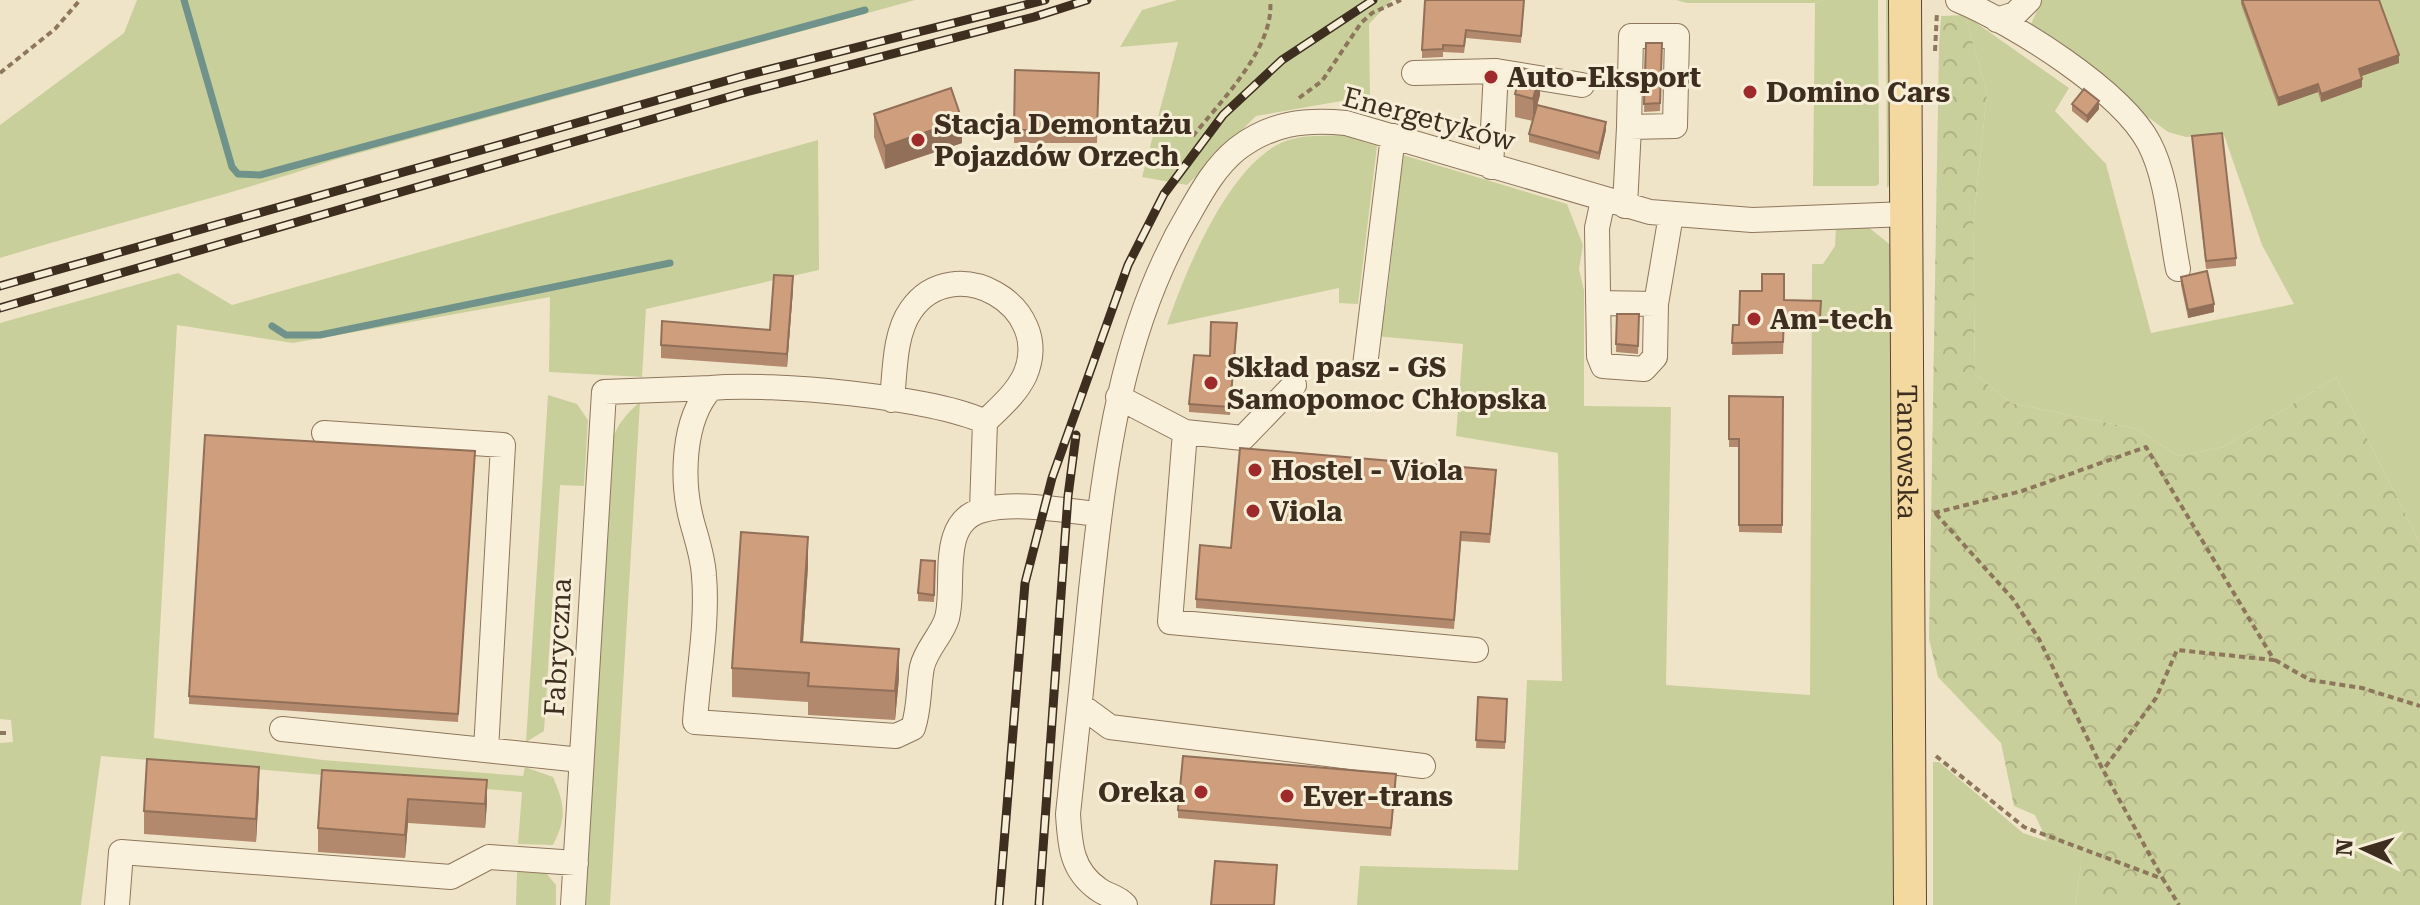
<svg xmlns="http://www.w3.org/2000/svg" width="2420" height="905" viewBox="0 0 2420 905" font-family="'Roboto Serif',serif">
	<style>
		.green { fill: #c9cf9b }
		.forest { fill: url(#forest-crowns) }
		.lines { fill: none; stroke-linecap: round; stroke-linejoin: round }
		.stream { stroke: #6f938a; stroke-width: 7 }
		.minor-casing { stroke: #8d765c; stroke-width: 26 }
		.major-casing { stroke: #5b4430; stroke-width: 34 }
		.path { stroke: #8d765c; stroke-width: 4; stroke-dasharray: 6 4; stroke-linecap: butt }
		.minor { stroke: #faf1dc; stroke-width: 24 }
		.major { stroke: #f3d9a0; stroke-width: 32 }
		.rail-casing { stroke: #3d2e20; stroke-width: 9 }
		.rail { stroke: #f7eed8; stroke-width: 6; stroke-dasharray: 18; stroke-linecap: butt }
		.wall { fill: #b2896c }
		.shaded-wall { fill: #916f58 }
		.building { fill: #cf9f7d; stroke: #916f58; stroke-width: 2 }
		.poi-dot { fill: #9e2a2b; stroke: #f7eed8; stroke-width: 3 }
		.labels { text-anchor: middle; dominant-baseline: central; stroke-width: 6; stroke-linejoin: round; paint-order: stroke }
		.poi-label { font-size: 28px; font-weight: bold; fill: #3d2e20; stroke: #f7eed8; text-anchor: start }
		.street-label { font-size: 28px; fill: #3d2e20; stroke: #f7eed8 }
	</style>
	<defs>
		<pattern id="forest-crowns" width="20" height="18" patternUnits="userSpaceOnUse" patternTransform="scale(2)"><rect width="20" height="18" fill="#c9cf9b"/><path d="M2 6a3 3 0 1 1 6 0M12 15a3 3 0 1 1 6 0" fill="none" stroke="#aeb285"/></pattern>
	</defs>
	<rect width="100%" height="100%" fill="#f0e4c8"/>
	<path class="green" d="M137,0h778l-581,160c-110,37 -223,64 -334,98v-133l124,-92z
		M1177,0h215l-23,24 1,72 -114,20 -69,69 -45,-8 36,-135 -58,5 22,-37z
		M1823,0h55l1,184 -3,2h-63l2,-183z
		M1886,0h8l-3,183 -4,5z
		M2042,0h378v543l-84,-166 -112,70 -46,9 -41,-27 -126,-26 -36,-29 -2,-149 14,-132 -22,-78 104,73 -14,23 51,53 45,169 143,-29 -32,-59 -38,-110 -38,2 -18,-5 -139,-104z
		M1342,135l35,11 -19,158 -19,-1v-15l-172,37c18,-53 65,-171 125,-186 15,-4 34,-3 50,-4z
		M818,140l1,130 -173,39 -4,68 -93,-5 1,-75 -257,46 -116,-18 -23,413 169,22 200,16 2,-9 28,10c12,28 14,40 0,68l-35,-1 4,-52 -421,-36 -20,149h-81v-162l13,-1 -2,-22 -11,-1v-396l178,-50 54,32z
		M1403,155l164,49 16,41 -4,24 5,21v116l87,1 -5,278 144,10 2,-431h11l12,-18 1,-20h31l26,21 5,658h-541l3,-39 158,4 9,-190 35,1 -4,-228 -102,-17 7,-92 -88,-8 3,-30 8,-1z
		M548,395l29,9 11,16 -4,66 -24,-1 -16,246 -18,11z
		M640,402l-30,503h-25l22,-433c4,-34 7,-48 33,-70z
		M1933,762h6l84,71 57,19 1,13 -6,40h-142z
		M517,872l29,1 10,12v20h-40z"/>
	<path class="forest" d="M1676,0h147l-8,3h-128z
		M1965,15l22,78 -14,132 2,149 36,29 126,26 41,27 46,-9 112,-70 84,166v362h-345l6,-40 -2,-13 -32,-11 -12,-26 -21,-9 -13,-63 -63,-66 -9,-38 10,-594 2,-29z"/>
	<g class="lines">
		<path class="stream" d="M184,0l48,167 6,7 22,1 605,-165
			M272,326l14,9h34l350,-72"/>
		<g class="minor-casing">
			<path id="minor" d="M1958,0c55,23 163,90 191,143 19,36 21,86 29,126
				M1997,20l18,-6 14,-14
				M1414,73l82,-2 86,14
				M1491,167l5,-96
				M1603,200l-6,28 2,128 4,10 41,3 11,-12 1,-53 15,-89
				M1625,206l4,-79 46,-1 2,-90h-46l-2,91
				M1598,303l58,1
				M1365,366l28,-230
				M1118,397l67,35 -15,190 306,28
				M892,400c3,-28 2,-66 19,-90 42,-61 144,-5 114,65 -9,19 -25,32 -40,47l-3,88
				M985,422c-51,-25 -215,-40 -274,-34 -29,32 -30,93 -19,134 5,18 11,35 12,54 4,47 -6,99 -9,146l201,14 17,-8c7,-21 5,-40 9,-61 4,-18 20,-32 25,-49 9,-33 -10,-97 36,-108 36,-9 80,1 116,4
				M1185,432l58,6 51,-53
				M324,433l179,12 -17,305
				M1080,705l30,22 313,39
				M282,729l299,31
				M117,905l4,-53 330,25 38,-20 87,6
				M573,905l31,-513 107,-4
				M1125,905c-8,-9 -18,-9 -27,-16 -27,-19 -28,-44 -30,-75 8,-75 16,-149 23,-224 14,-131 30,-262 99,-378 13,-23 26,-46 47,-63 34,-26 68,-30 109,-26l304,89 102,8 155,-6"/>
		</g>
		<g class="major-casing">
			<g id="major">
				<path id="s1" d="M1905,0l5,905"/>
			</g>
		</g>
		<path class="path" d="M1935,51l2,-39
			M0,73l55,-44 25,-29
			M1299,98l23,-17 39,-58 11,-10 29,-13
			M1193,136c27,-34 83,-90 77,-136
			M1934,513l88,-22 124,-44 128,213 -97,-10 -21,48 -53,72
			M1936,514l77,85 26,40 64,131 60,109
			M2275,660l35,20 52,8 58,18
			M0,733h7
			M1936,756l88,71 139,52 16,26"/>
		<use href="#minor" class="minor"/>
		<use href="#major" class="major"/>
		<g class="rail-casing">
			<path id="rail" d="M0,286l743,-210 302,-76
				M0,308l746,-216 288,-75 53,-17
				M999,905l26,-322 27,-105 76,-213 36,-71 59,-79 59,-55 91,-60
				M1039,905l29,-409 8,-61"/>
		</g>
		<use href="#rail" class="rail"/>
	</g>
	<path class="wall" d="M1524,0l-3,43 -55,-5 -2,15 -21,-1v5l-21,1v-8z
		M2241,0h138l20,63 -38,13 1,11 -41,15 -3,-10 -40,14 -37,-102z
		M1646,43h16l-2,68 -16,1z
		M1015,70l84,3 -2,70h-83z
		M1515,94l25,1 -3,10 69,25 -7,30 -70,-18v-8l4,-13 -18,-4z
		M2072,104l27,5 -12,14 -15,-12z
		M874,114l88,29 -77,26 -11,-32z
		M2192,136l44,122v8l-30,3z
		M2181,277l33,35 -26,6 -7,-33z
		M793,289l-6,78 -126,-9v-13l109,-15z
		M1784,300l37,1 -1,28h-36l-1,25 -51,1 1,-30h6z
		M1617,314h22l-1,40 -22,-2z
		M1237,331l-7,84 -41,-3v-8l21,-48z
		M1729,396l54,1 -1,136 -43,-1v-85h-10z
		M475,451l-17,271 -269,-18v-8z
		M1496,479l-6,64 -29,-2 -7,88 -258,-21v-9l35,-51z
		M935,561l-1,41 -16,-1v-8z
		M808,566l-5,76 96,36 -4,42 -87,-5v-13l-76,-5v-29z
		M1478,697l29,2 -2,50 -29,-1z
		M322,770l165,33 -2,25 -77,-5 -3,35 -87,-6v-24z
		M1396,782l-5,54 -213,-18v-8z
		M259,789l-3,53 -112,-8v-23z"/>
	<path class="shaded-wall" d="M2399,55v8l-40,14v-8z
		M1540,73v22l-7,26v-22z
		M2362,79v8l-41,15v-8z
		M2318,84v8l-40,14v-8z
		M2099,101v8l-12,14v-7z
		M962,120v23l-77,26v-23z
		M1606,122v8l-7,30v-7z
		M793,276v13l-6,78v-13z
		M2214,304v8l-26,6v-8z
		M808,537v29l-7,105v-29z
		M899,649v29l-4,42v-29z
		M259,767v22l-3,53v-23z
		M487,780v23l-2,25v-24z
		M408,799v24l-3,35v-23z"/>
	<path class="building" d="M1427,0h97l-3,36 -55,-6 -2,16 -21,-1v4l-21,1 3,-49z
		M2242,0h137l20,55 -40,14 3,10 -41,15 -3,-10 -40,14z
		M1646,43h16l-2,60 -16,1z
		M1522,68l18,5 -7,26 -18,-5z
		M1015,70l84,3 -2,57h-83z
		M951,88l11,32 -77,26 -11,-32z
		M2084,89l15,12 -12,15 -15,-12z
		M1537,105l69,17 -7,31 -70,-19z
		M2222,133l14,125 -30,3 -14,-125z
		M2207,271l7,33 -26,6 -7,-33z
		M1762,274h22v26l37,1 -1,16h-36l-1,25 -51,1 1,-18h6l1,-34h22z
		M774,275l19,1 -6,78 -126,-9 1,-24 108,9z
		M1617,314h22l-1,32 -22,-2z
		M1211,322l26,1 -7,84 -41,-3 5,-49 16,1z
		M1729,396l54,1 -1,128h-43v-86h-10z
		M205,435l270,16 -17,263 -269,-18z
		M1240,448l256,22 -6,64 -29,-2 -7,88 -258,-21 4,-54 31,3z
		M741,532l67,5 -7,105 98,7 -4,42 -87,-5 1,-13 -77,-5z
		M921,560l14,1 -1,34 -16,-2z
		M1478,697l29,2 -2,43 -29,-2z
		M1183,756l213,18 -5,54 -213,-18z
		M147,759l112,8 -3,52 -112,-8z
		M322,770l165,10 -2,24 -77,-5 -3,36 -87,-7z
		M1215,861l62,4 -3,40h-63z"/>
	<g class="poi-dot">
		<circle cx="1491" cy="77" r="8"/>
		<circle cx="1750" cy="92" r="8"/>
		<circle cx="918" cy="140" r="8"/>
		<circle cx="1754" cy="319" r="8"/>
		<circle cx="1211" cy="383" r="8"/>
		<circle cx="1255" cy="470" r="8"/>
		<circle cx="1253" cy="511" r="8"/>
		<circle cx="1201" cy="792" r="8"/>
		<circle cx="1287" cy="796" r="8"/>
	</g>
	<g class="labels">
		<g class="poi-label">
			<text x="1507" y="77">Auto-Eksport</text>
			<text x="1766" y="92">Domino Cars</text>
			<text x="934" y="124">Stacja Demontażu<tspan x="934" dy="32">Pojazdów Orzech</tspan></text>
			<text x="1770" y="319">Am-tech</text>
			<text x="1227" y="367">Skład pasz - GS<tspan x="1227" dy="32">Samopomoc Chłopska</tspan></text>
			<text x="1271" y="470">Hostel - Viola</text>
			<text x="1269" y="511">Viola</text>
			<text x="1185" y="792" text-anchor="end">Oreka</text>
			<text x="1303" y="796">Ever-trans</text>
		</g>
		<g class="street-label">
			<text transform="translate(1429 119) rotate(15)">Energetyków</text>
			<text stroke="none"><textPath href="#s1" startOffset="452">Tanowska</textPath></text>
			<text transform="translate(558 647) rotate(-87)">Fabryczna</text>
		</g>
	</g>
	<g transform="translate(2364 849) rotate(274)" stroke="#f7eed8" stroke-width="6" paint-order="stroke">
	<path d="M0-6L14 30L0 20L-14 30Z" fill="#3d2e20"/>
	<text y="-12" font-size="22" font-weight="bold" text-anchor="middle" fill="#3d2e20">N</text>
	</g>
</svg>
